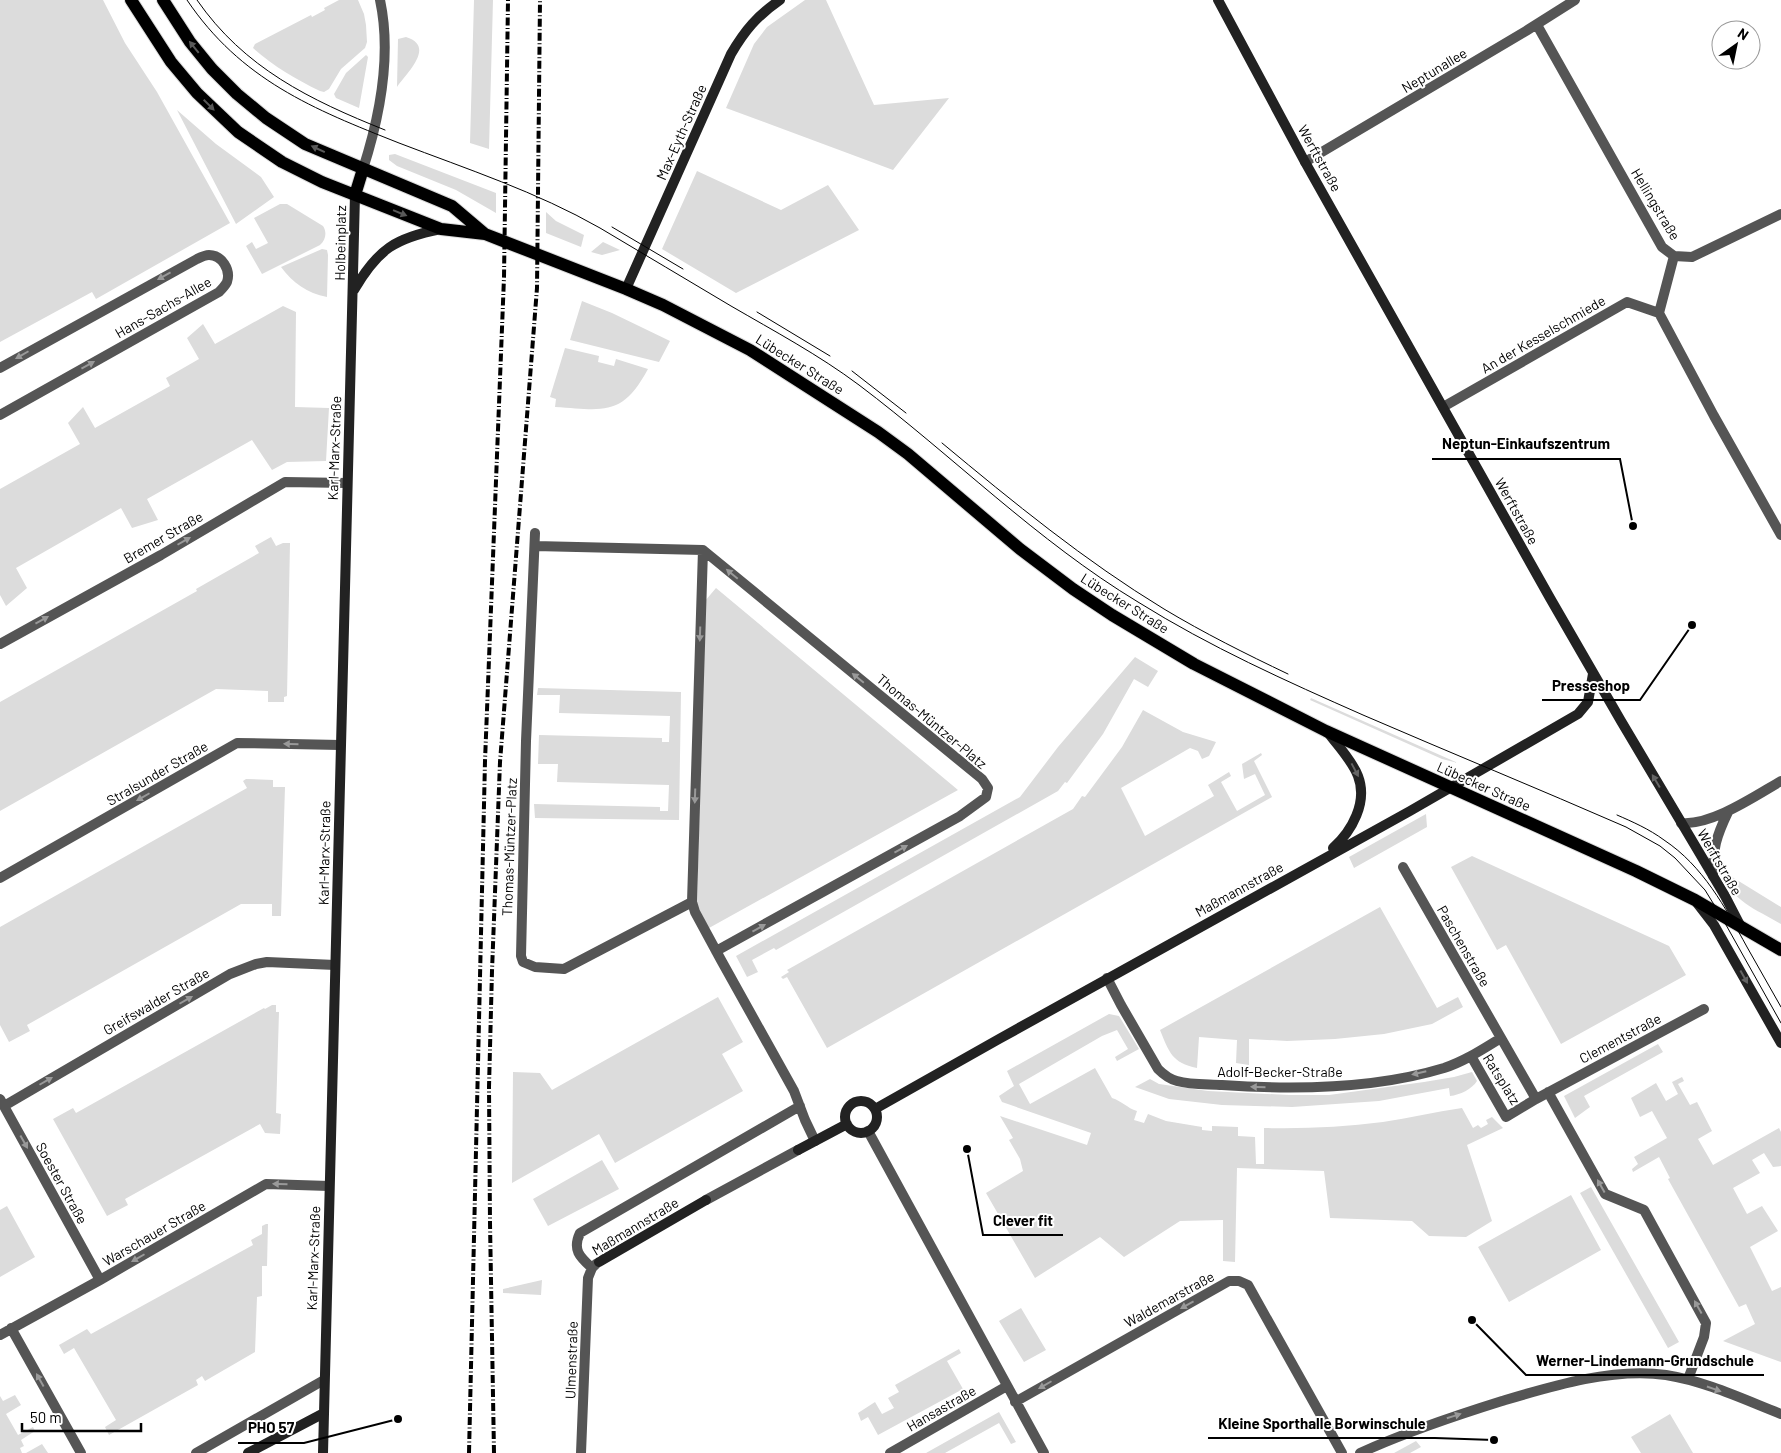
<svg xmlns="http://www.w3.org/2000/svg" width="1781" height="1453" viewBox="0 0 1781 1453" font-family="Barlow,sans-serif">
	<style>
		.green { fill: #dcdcdc }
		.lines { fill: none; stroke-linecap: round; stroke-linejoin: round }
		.primary-casing { stroke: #dbdbdb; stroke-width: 14 }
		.street { stroke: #555; stroke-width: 10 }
		.secondary { stroke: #222; stroke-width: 10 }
		.primary { stroke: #000; stroke-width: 12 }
		.tram { stroke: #000; stroke-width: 1 }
		.rail { stroke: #000; stroke-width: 4; stroke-dasharray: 8 2.5 1 2.5; stroke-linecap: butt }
		.oneway { fill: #595959 }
		.oneway2 { fill: #999 }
		.oneway3 { fill: #646464 }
		.labels { text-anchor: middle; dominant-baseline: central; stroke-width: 4; stroke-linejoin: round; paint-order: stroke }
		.street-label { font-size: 14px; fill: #000; stroke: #fff }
		.leader { fill: none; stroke: #000; stroke-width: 2 }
		.callout-dot { fill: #000; stroke: #fff; stroke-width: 2 }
		.callout-label { font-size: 15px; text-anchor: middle; font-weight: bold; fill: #000; stroke: #fff; stroke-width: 4; stroke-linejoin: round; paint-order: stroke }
	</style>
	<rect width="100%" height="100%" fill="#fff"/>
	<path class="green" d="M0,0h103l22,43 32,49 73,131 -134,76 -4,-7 -92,50z
		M339,0h19l6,14 2,11 1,17 -2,6 -24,21 -12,20 -5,3 -4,-1c-24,-12 -47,-25 -67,-43l2,-4 56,-29 1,2 13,-7 -1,-2z
		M474,0h19l-4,149 -19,-6z
		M805,0h21l48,105 75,-7 -56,72 -167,-62 28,-64 13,-17z
		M406,37c30,9 1,36 -9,50l1,-48z
		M366,55l2,2 -9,51 -23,-10 -2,-4 12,-21z
		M177,110l39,34 45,33 13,20 -38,27z
		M395,154l101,39v20l-40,-23 -59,-24 -8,-6v-5z
		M697,171l84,39 47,-25 31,45 -123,63 -74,-44z
		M280,204h7l36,22c4,6 3,14 -3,19l-58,29 -16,-28 6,-4 4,7 12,-6 -14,-25z
		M546,212l10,9 28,14 -3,12 -35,-14z
		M603,242l17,8 -18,5 -11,-3z
		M322,249l5,1 1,5 -1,42c-20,-4 -34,-14 -46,-30z
		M582,301l30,12 58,28 -11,21 -89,-22z
		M283,306l13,6 -1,95 34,1 -3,53 -39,1 -15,8 -20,-30 -105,59 11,21 -26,8 -11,-20 -105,60 11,20 -21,18 -6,-11v-106l80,-45 -12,-21 15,-16 12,21 75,-42 -4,-8 33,-19 -12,-21 16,-14 12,20z
		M565,348l34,8 -1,6 16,4 2,-7 32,10c-26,48 -44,41 -93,38l1,-8 -6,-2z
		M271,537l5,9 7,-3h7l-3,153 -3,1v5h-16v-11l-52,-2 -216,122v-109l197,-111 -1,-2 63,-36 -4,-7z
		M716,588l242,202 -249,138 -12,-21 8,-306z
		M1135,657l23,14 -10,16 -14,-8 -31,55 -36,49 -2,-1 -7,9 -282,159 -2,-2 -22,12 6,12 -11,5 -11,-21 284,-159 38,-50z
		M538,688l143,4 -2,128 -144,-2 -1,-14 126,3v4h8l1,-26 -112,-3 1,-18h-20l1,-29 123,3v4h7l1,-26 -111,-3 1,-18h-23z
		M1311,698l147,65 -16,-4 -132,-59z
		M1143,710l40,22 33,10 -7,14 -7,3 -4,-8 -8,-3 -69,40 24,48 69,-40 -6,-11 21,-13 2,4 -10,6 16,29 28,-16 -10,-21 -11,5 -2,-15 19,-11 1,2 -8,6 18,36 -445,251 -40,-71 -4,2 -2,-2 8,-5 -2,-2 286,-161 9,-13 3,1 37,-50z
		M246,779l27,1v7h12l-4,129h-9v-12h-31l-214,121 3,6 -21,11 -9,-17v-98l247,-139 -4,-7z
		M1426,814l1,13 -73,41 -5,-11z
		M1472,856l197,90 17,29 -125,69 -55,-99 -9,5 -46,-83z
		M1724,872l57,35v17c-23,-14 -52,-23 -57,-52z
		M1380,907l57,101 21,-11 5,10 -31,17 -48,10 -49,5 -48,2 -38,-2v26l-13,-2 1,-23 -38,-3 -2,31c-25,-5 -28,-16 -37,-38z
		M718,997l25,45 -21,12 21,37 -128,72 -16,-29 -87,49 1,-111 27,1 12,17z
		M272,1005h4v7h3l-3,101 5,1 -1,20 -15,-1 -5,-9 -135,75 3,6 -21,11 -54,-97 20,-11 3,5 188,-105 1,1z
		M1109,1014l10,2 20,33 -22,12 -2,-4 13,-8 -11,-19 -15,6 -83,48 11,20 65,-36 17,30c10,3 15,10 25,13l-3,9 10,3 4,-9 18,7 36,6v3l10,1v-5l26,1v9l17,1 1,27h8v-36c40,1 79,-1 119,-6 26,-4 52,-10 79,-14l11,20 5,-3 3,3 7,-4 -2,-4 6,-3 11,11 -36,17 25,76 -26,16 -37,-1 -17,-15 -82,-3 -6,-47 -87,-3 -2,94 -12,-1v-41l-43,1 -56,36 -24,-20 -65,41 -49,-85 37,-22 -3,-12 -11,-19 4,-2 -13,-22 87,29 4,-12 -89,-31 -3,-6 15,-10 -7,-15z
		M1658,1044l5,8 -79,44 6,11 -15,11 -11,-22z
		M1472,1072l5,9c-5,8 -17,14 -27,15l-1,-8 -70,13 -87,6 -70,-2 -53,-6 -34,-12 15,-8 9,5 49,7 81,4h40l95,-13 30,-5z
		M1682,1077l2,4 -6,3 12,21 7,-3 15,29 -14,8 15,26 66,-37 2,4v34l-8,1 -9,-14 -12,7 8,13 -27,15 14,26 15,-8 16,25 -28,16 22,44 9,-4v75l-58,-21 32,-17 -9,-20 -7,3 -71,-128 2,-1 -11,-21 -26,15 -1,-3 6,-5 -4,-7 33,-19 -15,-27 -12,6 -9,-19 25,-15 10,18 12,-7 -6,-12z
		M602,1160l17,29 -71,37 -15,-27z
		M1591,1187l88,155 -11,6 -88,-155z
		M1571,1195l30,55 -92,52 -31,-55z
		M7,1206l28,51 -35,20v-67z
		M266,1224h2l-1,42h-5v30l-5,1 -2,55 -50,29 -3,-5 -6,4 2,5 -89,50 -4,-8 11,-7 -42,-72 -10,6 -5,-9 28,-16 4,5 162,-89 -2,-5 11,-6v-8z
		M542,1280l-1,15 -38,-2v-4z
		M1021,1308l25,42 -22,12 -25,-41z
		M959,1349l2,4 -14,8 16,28 -85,46 -10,-18 -7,4 -3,-8 17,-11 7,12 12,-6 -6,-10 11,-6 -4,-7z
		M15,1395l6,10 -15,9 12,21 15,-8 2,4 -14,9 3,6 -4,2 2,5h-22v-57l3,5z
		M999,1412l17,30 -5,2 -12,-21 -54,30h-19z
		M1670,1414l23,39h-52l-10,-16z
		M1416,1441l5,6 -11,6h-16z
		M42,1444l6,9h-22z"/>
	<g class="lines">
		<g class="primary-casing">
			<path id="primary" d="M131,0l40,62 26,31 41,39 44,30 40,20 119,47 44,5 141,55 37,16 87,45 128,82 30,22 112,95 53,40 39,26 82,49 132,67 310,140 59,29 86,50
				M163,0l27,42 22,27 25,25 29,24 39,26 147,62 33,28
				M355,195l8,-26"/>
		</g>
		<path class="street" d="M1537,25l125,222 12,9
			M1305,162l221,-131 49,-31
			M363,169c17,-53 29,-113 17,-169
			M1674,256l-15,57 55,103 67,119
			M1674,256l18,1 89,-43
			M0,368l197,-109c4,-2 8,-4 12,-4 13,0 22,15 18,27 -2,4 -5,7 -8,10l-219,123
			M1443,407l184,-105 32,11
			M535,533l-9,208 -5,215 2,6 12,5 29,2 128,-67
			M535,546l168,4 279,229 6,9 -2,9 -26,19 -244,135
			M703,550l-11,352 3,10 26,48 73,131 11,29 10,21
			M0,644l161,-89 124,-73 62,1
			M1681,823c30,3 74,-27 100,-42
			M1403,867l133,232 168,-90
			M1713,876c0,-28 3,-39 15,-64
			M0,878l237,-135 103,2
			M1107,978l14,27 37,64c6,6 11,10 19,12 14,4 31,3 45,4 71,5 153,4 222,-17 21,-7 39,-19 57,-30
			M1471,1056l35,61 30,-18
			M1548,1092l57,102 39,16 62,113 -2,14 -16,42
			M0,1099l100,181
			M4,1106l226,-132 26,-10 11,-2 68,3
			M868,1131l176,322
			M706,1200l92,-50
			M592,1268c-12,-11 -20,-18 -12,-35l220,-127
			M11,1328l70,125
			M0,1335l100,-55 166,-96 63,2
			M1015,1402l214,-121h10l9,4 94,168
			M196,1453l128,-73
			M581,1453l7,-175 4,-10 4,-4
			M890,1453l117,-67
			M1360,1453c46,-21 94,-37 142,-52 50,-15 112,-34 164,-26 39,6 79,25 115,39"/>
		<path class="secondary" d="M1218,0l87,162 245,436 71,123 104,175 16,31
			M626,289l105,-235c14,-24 26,-38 49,-54
			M354,290c24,-41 41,-52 87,-61
			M1327,731c10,14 25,29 31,45 10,26 -6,55 -25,72
			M1697,903l17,22 67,118
			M845 1117a16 16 0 1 1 32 0a16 16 0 1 1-32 0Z
			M875,1109l124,-70 411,-228 168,-97 10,-12 5,-28
			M798,1150l49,-26
			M599,1262l107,-62
			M248,1453l76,-40
			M323,1453l32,-1258"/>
		<use href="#primary" class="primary"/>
		<path class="tram" d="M187,0c54,80 126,109 212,143 68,26 138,49 201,85 44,26 87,52 131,78 43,25 88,49 128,79 94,71 178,156 279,217 72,45 148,79 225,113 88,38 176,74 263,112l34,19 15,12 30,32 16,26 60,107
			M197,0c47,68 113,100 188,130
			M612,227l71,42
			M757,312l73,44
			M852,371l54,42
			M942,443c71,59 143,118 222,166 40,24 82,45 124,65
			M1617,815c16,7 32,14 47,25 39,26 61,67 83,107 11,20 23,40 34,60"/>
		<path class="rail" d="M469,1453l16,-692 19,-484 4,-277
			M494,1453l-4,-230 -1,-136 3,-116 8,-209 37,-474 3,-288"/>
	</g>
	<defs><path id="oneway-solid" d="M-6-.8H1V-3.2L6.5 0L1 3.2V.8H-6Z" transform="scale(1.25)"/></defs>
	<g class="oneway">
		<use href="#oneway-solid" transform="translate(194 47) rotate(-129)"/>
		<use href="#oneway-solid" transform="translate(209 105) rotate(45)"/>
		<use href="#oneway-solid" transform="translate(318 149) rotate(-155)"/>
		<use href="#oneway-solid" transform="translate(400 213) rotate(22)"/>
	</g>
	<g class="oneway2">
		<use href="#oneway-solid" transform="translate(164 276) rotate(151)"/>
		<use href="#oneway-solid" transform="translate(22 355) rotate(150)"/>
		<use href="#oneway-solid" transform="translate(88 365) rotate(-29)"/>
		<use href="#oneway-solid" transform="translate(184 541) rotate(-30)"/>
		<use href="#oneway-solid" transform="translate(732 574) rotate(-140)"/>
		<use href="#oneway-solid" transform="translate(42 620) rotate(-29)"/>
		<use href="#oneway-solid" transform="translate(700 634) rotate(92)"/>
		<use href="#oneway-solid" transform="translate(858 678) rotate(-141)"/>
		<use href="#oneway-solid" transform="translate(291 744) rotate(-179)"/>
		<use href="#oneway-solid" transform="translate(695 796) rotate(92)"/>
		<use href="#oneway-solid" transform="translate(143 797) rotate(150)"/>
		<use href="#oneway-solid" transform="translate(901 849) rotate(-29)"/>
		<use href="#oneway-solid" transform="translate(759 928) rotate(-29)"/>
		<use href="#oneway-solid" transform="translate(186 1000) rotate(-30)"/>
		<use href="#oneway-solid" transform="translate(1419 1073) rotate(167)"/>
		<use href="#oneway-solid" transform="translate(46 1081) rotate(-30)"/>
		<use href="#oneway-solid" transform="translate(1258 1087) rotate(-179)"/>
		<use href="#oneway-solid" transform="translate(24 1142) rotate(61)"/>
		<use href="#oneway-solid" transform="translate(280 1184) rotate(-178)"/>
		<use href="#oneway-solid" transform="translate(1601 1186) rotate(-119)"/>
		<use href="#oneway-solid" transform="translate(138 1258) rotate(150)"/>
		<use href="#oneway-solid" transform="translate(1187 1305) rotate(151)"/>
		<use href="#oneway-solid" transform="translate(1698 1307) rotate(-119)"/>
		<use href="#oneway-solid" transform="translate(40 1380) rotate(-119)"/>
		<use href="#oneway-solid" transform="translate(1045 1385) rotate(150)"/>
		<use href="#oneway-solid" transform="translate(1714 1389) rotate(19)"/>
		<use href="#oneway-solid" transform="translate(1454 1416) rotate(-17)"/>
	</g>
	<g class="oneway3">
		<use href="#oneway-solid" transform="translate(1355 770) rotate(62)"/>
		<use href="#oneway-solid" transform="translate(1656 781) rotate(-121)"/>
		<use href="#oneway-solid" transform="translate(1744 977) rotate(61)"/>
	</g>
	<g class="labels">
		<g class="street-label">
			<text transform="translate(1434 70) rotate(-31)">Neptunallee</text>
			<text transform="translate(681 132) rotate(-66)">Max-Eyth-Straße</text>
			<text transform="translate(1320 158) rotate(61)">Werftstraße</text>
			<text transform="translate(1656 204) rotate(59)">Hellingstraße</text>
			<text transform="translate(340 243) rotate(-89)">Holbeinplatz</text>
			<text transform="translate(163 307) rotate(-30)">Hans-Sachs-Allee</text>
			<text transform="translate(1543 334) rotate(-30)">An der Kesselschmiede</text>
			<text transform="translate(800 364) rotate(32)">Lübecker Straße</text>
			<text transform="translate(334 448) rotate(-88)">Karl-Marx-Straße</text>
			<text transform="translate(1517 511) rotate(61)">Werftstraße</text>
			<text transform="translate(163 537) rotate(-30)">Bremer Straße</text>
			<text transform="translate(1125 603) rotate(32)">Lübecker Straße</text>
			<text transform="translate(932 721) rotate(40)">Thomas-Müntzer-Platz</text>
			<text transform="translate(157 773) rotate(-30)">Stralsunder Straße</text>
			<text transform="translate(1484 786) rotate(24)">Lübecker Straße</text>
			<text transform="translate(509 847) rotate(-88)">Thomas-Müntzer-Platz</text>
			<text transform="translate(324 853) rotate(-89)">Karl-Marx-Straße</text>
			<text transform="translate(1720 862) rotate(60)">Werftstraße</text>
			<text transform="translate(1239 889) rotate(-29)">Maßmannstraße</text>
			<text transform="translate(1464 946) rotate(60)">Paschenstraße</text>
			<text transform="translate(156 1001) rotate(-30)">Greifswalder Straße</text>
			<text transform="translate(1620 1038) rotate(-28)">Clementstraße</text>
			<text x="1280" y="1071">Adolf-Becker-Straße</text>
			<text transform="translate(1502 1079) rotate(58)">Ratsplatz</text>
			<text transform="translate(62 1183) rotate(61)">Soester Straße</text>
			<text transform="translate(635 1226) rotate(-31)">Maßmannstraße</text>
			<text transform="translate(154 1233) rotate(-30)">Warschauer Straße</text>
			<text transform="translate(313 1258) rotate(-88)">Karl-Marx-Straße</text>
			<text transform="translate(1169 1299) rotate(-29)">Waldemarstraße</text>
			<text transform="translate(571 1360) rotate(-88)">Ulmenstraße</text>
			<text transform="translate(941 1408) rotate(-30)">Hansastraße</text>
		</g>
	</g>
	<path class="leader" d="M1633 526L1620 459H1432M1692 625L1640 700H1542M967 1149L983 1235H1063M1472 1320L1526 1375H1764M1494 1440L1435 1438H1208M398 1419L304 1443H238"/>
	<g class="callout-dot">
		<circle cx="1633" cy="526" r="5"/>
		<circle cx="1692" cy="625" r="5"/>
		<circle cx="967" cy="1149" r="5"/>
		<circle cx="1472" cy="1320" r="5"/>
		<circle cx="1494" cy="1440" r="5"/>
		<circle cx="398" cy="1419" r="5"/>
	</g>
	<g class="callout-label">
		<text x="1526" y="449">Neptun-Einkaufszentrum</text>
		<text x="1591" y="691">Presseshop</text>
		<text x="1023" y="1226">Clever fit</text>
		<text x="1645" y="1366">Werner-Lindemann-Grundschule</text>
		<text x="1322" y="1429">Kleine Sporthalle Borwinschule</text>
		<text x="271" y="1433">PHO 57</text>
	</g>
	<g transform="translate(1736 45) rotate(33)"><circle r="24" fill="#ffffff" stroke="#999999"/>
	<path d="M0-4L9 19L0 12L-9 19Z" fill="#000000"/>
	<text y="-8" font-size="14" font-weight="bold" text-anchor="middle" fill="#000000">N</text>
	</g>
	<path d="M22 1423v8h119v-8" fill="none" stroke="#000000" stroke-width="2.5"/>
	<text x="30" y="1423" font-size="15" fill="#000000" stroke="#ffffff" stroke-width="4" paint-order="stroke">50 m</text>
</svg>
